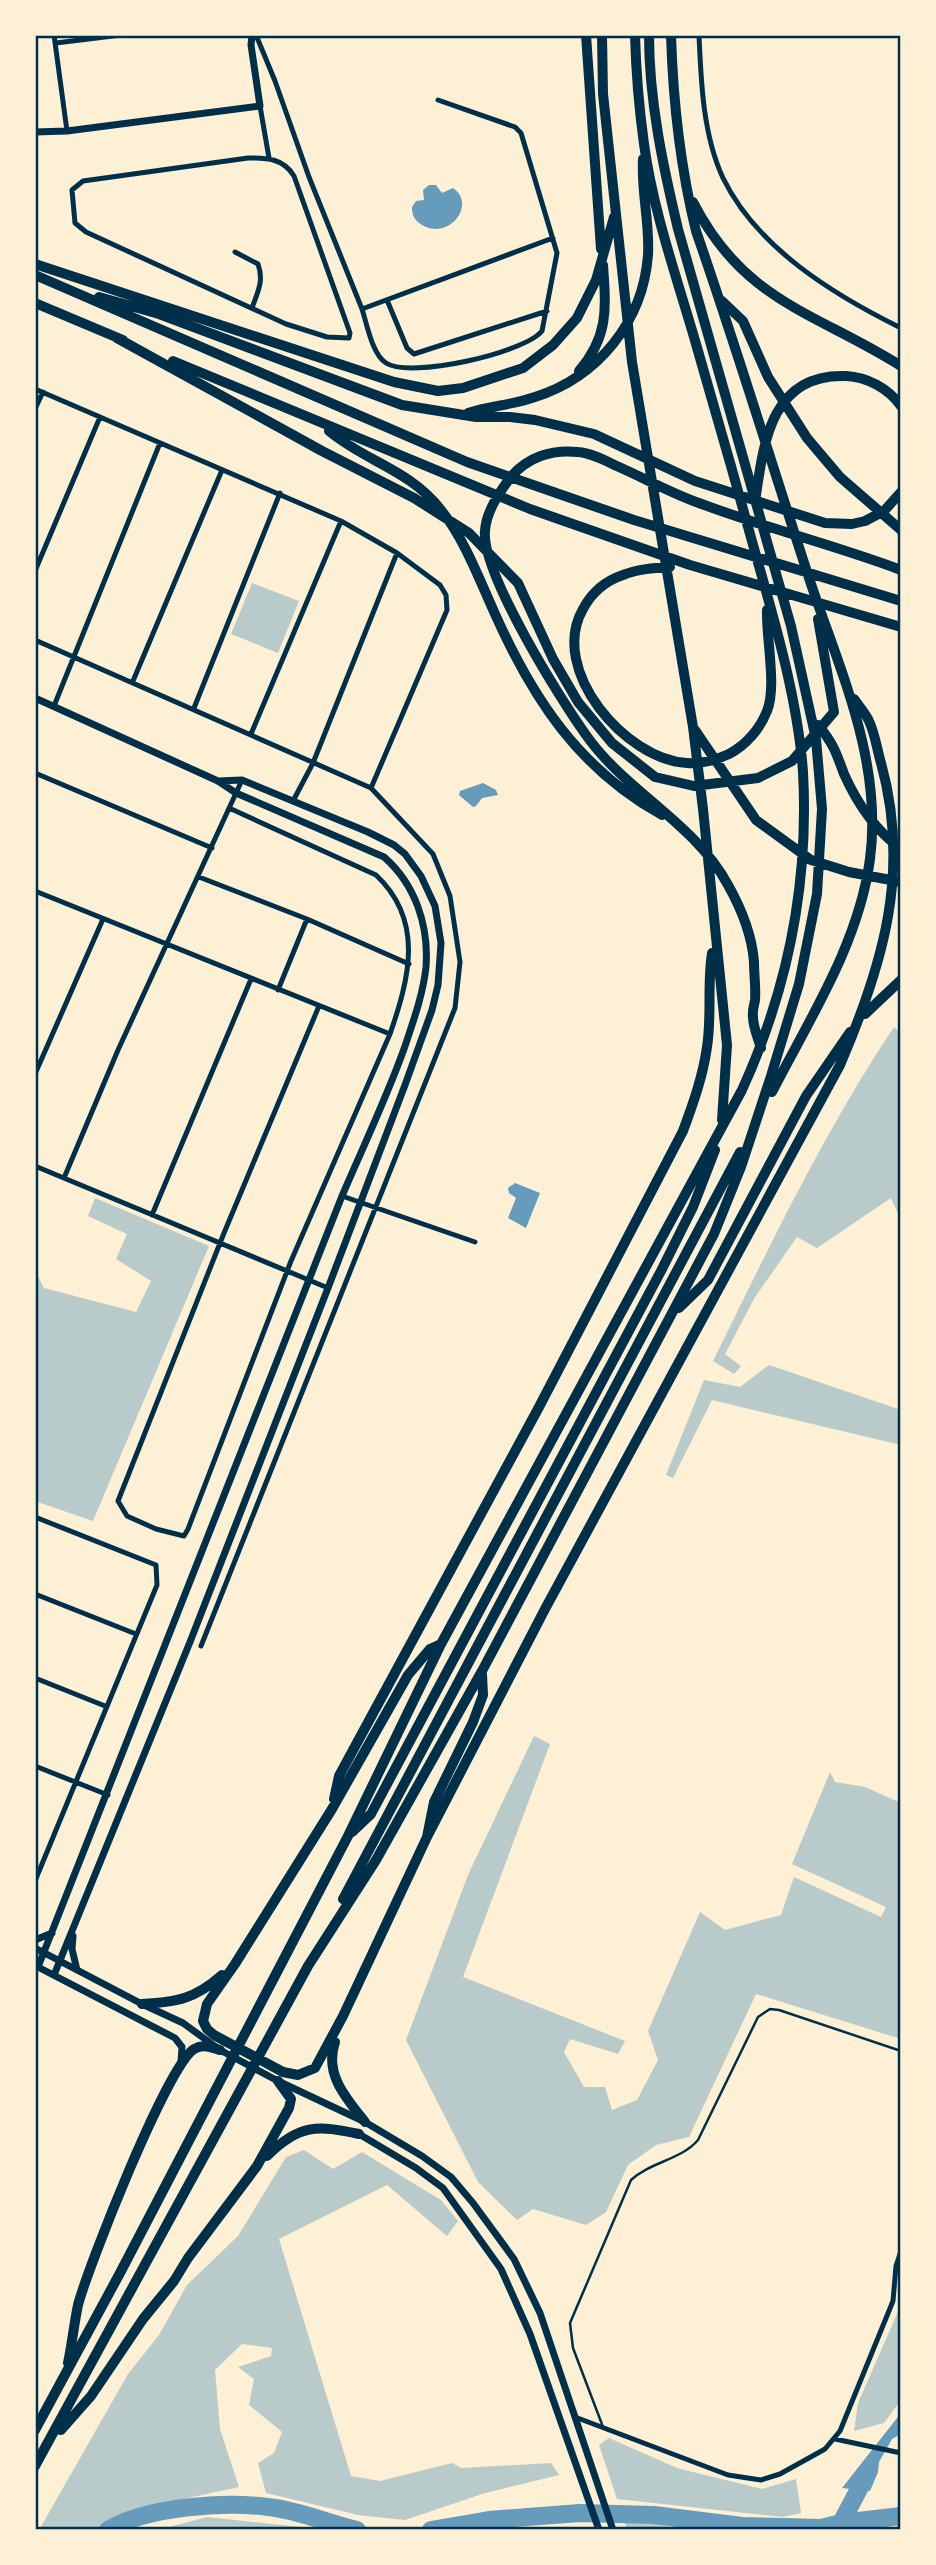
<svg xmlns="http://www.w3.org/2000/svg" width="936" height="2565" viewBox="0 0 936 2565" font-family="Commissioner,sans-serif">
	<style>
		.green { fill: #b9caca }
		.water { fill: #669bbc }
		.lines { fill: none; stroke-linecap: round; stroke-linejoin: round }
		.river { stroke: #669bbc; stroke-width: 18 }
		.service { stroke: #003049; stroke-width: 2.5 }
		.minor { stroke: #003049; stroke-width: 5 }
		.tertiary { stroke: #003049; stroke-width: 7 }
		.motorway { stroke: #003049; stroke-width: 10 }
		.tram { stroke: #657d81; stroke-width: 2 }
		.neatline { fill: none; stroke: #003049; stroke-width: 2.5 }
	</style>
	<rect width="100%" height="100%" fill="#fdf0d5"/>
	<path class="green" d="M252,583l47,18 -21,52 -47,-19z
		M894,1027l7,7v186l-10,-22 -74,50 -20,-11 -42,60 -30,57 16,12 -7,8 -21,-13c56,-113 110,-228 181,-334z
		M95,1198l114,48 -116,275 -58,-20v-231l9,18 92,24 15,-31 -35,-22 11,-25 -39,-18z
		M769,1365l132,45v35l-189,-45 -39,78 -7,-3 38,-95 36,7z
		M534,1736l16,8 -87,233 162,64 -7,13 -48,-15 -6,13 20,35h21l7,23 25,-10 21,-40 -10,-29 52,-119 25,18 56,-15 13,-38 87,40 5,-10 -94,-43 38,-92 5,10 30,5 36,16v236l-145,-45 -67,143 -33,8 -28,20 -22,47 -20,13 -53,-16 -16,11 -39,-38 -72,-142 62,-165z
		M304,2150l29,19 29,-17 79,48 17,21 -11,15 -60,-51 -108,54 72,237 29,5 72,-18 9,5 90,-5 8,12 -77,19 -77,26 -47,-5 -92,-22 -8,-30 16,-10 8,-21 -33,-27 5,-26 -16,-12 33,-11 1,-8 -30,-4 -27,26 5,59 19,58 -93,20 -47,20 -3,3h-57l89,-156 31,-39 28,-50 51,-49 48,-79z
		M901,2298v102l-17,23 -30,8 4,-28 39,-89z
		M609,2438l68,30 85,21 34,-10 5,34 -18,4 -166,-18 -18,-54z
		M207,2517l94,10 6,3h-149z
		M622,2518l67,12h-61z"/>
	<path class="water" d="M429,185h7l6,8 11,-5c24,16 -4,53 -31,37 -8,-5 -10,-10 -10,-18l4,-6 8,-1 -1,-10z
		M483,783l13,7 2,5 -16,3 -6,8 -3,1 -14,-12 1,-4z
		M515,1183l25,10 -14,35 -18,-10 8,-20 -7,-5 -1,-5z
		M901,2413v21l-9,5 -13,23 -1,10 -8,19 -28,-3z"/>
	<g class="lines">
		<path class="river" d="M841,2523l28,-53
			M108,2530c38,-23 116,-29 160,-23 30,3 59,16 89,23
			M431,2530l58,-10 91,-7 74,2 88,11 79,2 20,-5 60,-7"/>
		<path class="service" d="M603,2427l-30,-79 -3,-25 61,-143c19,-18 50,-20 67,-40l60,-123 12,-8 9,1 122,41"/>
		<path class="minor" d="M54,35l13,96
			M256,35l19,46 34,96 53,132 191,-71
			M699,35c2,47 4,100 24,143 34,70 111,117 178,150
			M56,43l65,-8
			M260,106l9,52
			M248,158c19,0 35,0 46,18l56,157 -1,5 -22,-1 -41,-13 -200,-92 -11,-9 -3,-33 11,-9z
			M235,252l23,12c6,17 0,27 -6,44
			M387,300l20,48 7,6 133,-43
			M362,309c5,15 10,45 24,54 24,16 138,-10 156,-32l15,-78 -36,-120 -6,-6 -77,-27
			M35,389l306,132 56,32 43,32 6,10 1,15 -76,178
			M35,409l8,-17
			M35,571l65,-154
			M35,640l336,148 62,66 17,42 10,66 -5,46 -254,638
			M133,681l89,-211
			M54,706l106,-263
			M194,708l86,-215
			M251,734l90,-213
			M35,773l177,75
			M293,801l20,-38 84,-210
			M229,808l147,67c49,46 33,104 14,159l-99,227 -103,268 -4,7 -28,-7 -29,-13 -9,-15 106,-268 95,-227
			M199,877l108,42 102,45
			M35,891l355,143
			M278,990l29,-71
			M35,1074l68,-155
			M35,1166l293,122
			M64,1178l54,-128 124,-270
			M342,1196l133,46
			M152,1215l99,-236
			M35,1517l121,48 1,20 -122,296
			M35,1594l101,40
			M35,1678l70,28
			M35,1766l73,29
			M575,2417l153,58 33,5 19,-6 45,-25 15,-18 53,-130 3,-35 5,-15
			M835,2439l66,14"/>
		<path class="tertiary" d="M35,132l32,-1 193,-25 -9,-61 1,-10
			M35,698l183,83 18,12 148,64c31,27 45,68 42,110 -3,28 -13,55 -22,82 -18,50 -41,98 -62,147l-304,771
			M73,1936l-1,13 5,21
			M35,1940l17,-7
			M35,1948l107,56 41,19 37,27 58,31 87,41 57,34 29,21 22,26 41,56 26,54 73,217
			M36,1966l139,72 7,9 -1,15
			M54,1975l136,-333 138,-354 77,-203 27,-75 6,-25 3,-42 -6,-37 -14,-30 -16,-22 -11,-9 -26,-13 -126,-52 -24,1
			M359,2134l57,34 27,20 58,81 29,65 69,196"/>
		<path class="motorway" d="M586,35l15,214
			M602,35l1,59 29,268 61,365 10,82 24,236 -5,75
			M671,35c2,66 9,131 25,196 40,115 75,231 113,347 30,91 74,182 61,281 -11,84 -60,159 -98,233
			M693,202c51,100 122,110 208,164
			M35,264l359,118 44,9 25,-3 60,-20 30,-23 24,-27 19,-38 18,-63
			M35,275l432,187 167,58 267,81
			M99,297l60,17 243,91 74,12h34l25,3 59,14 101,47 130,42 27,1 13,-3 19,-10 17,-19
			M722,301l21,20 25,56 39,61 33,39 61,53
			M35,303l88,37
			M117,338l205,113 92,47 55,35 49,50 35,76 25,43 34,41 43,34 39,9 64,-8 34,-17 42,-49 -16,-93
			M173,361l357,148 160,56 211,62
			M579,371c30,-35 27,-63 24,-106
			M468,413c22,-7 44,-8 67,-16 63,-20 108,-75 113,-142 2,-32 -7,-63 -5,-96
			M329,431c37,31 80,38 112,79 24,30 38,69 54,104 38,85 84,155 167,201
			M756,495c8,-56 17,-122 90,-119 21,1 42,12 55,30
			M670,567c-16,1 -32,2 -47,8 -18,6 -31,17 -40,34 -35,61 43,151 104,154 14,1 29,-3 42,-9 17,-9 31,-25 38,-43 10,-24 -1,-73 0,-101
			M818,725c15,18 18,27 26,49 13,29 31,56 57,75
			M695,730l61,90 55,40 38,12 52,10
			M865,1014l36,-34
			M761,1048c-3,-10 -8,-21 -8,-31 -1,-6 1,-11 2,-17 1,-12 -1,-25 -1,-38 -2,-26 -13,-54 -26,-77 -34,-63 -102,-93 -142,-150 -26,-36 -105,-163 -101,-204 1,-19 14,-38 25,-53 17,-21 42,-29 68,-26 14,1 28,9 41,15 27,12 52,26 80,36 66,25 136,42 202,67
			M679,1308l29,-28 98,-184 44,-64
			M441,1644l-11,5 -22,26 -76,134 -97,155 -28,40 -4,17 4,8 7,6 69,37 15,3 17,-7 28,-52 84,-179 7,-35 39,-80 10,-27 -1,-21
			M334,1799l5,-23 200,-369 144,-276c10,-27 20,-55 24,-84 5,-31 0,-63 5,-94
			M352,1832l19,-18 290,-543 32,-64 22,-57
			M427,1837l118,-228 295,-544c43,-100 71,-194 41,-302 -4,-14 -6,-29 -12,-42 -3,-7 -10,-15 -15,-22
			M343,1899l397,-747
			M142,2004c35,-2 53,-5 80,-29
			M335,2042c-11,32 11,56 30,80
			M267,2156c32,-32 50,-31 92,-22
			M68,2363c4,-19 6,-39 10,-58 10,-38 89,-239 116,-256 9,-5 17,-2 26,1
			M35,2430l85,-157 228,-437 93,-192 301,-554c46,-101 67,-208 61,-318 -5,-70 -27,-146 -46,-213 -20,-72 -40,-143 -61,-215 -19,-66 -43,-133 -52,-200 -5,-36 -8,-73 -9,-109
			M61,2430l30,-34 52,-77 31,-38 14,-23 69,-92 32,-58 2,-9 -13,-18
			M35,2466l273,-500 68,-106 106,-189 232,-437 27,-67 30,-91 28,-92 18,-90 5,-85 -6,-70 -25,-113 -113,-397c-15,-63 -29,-128 -29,-194"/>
		<path class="tram" d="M892,2530l9,-4"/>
	</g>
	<rect width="936" height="2565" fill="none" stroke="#fdf0d5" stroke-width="74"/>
	<rect x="37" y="37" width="862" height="2491" class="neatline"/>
</svg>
